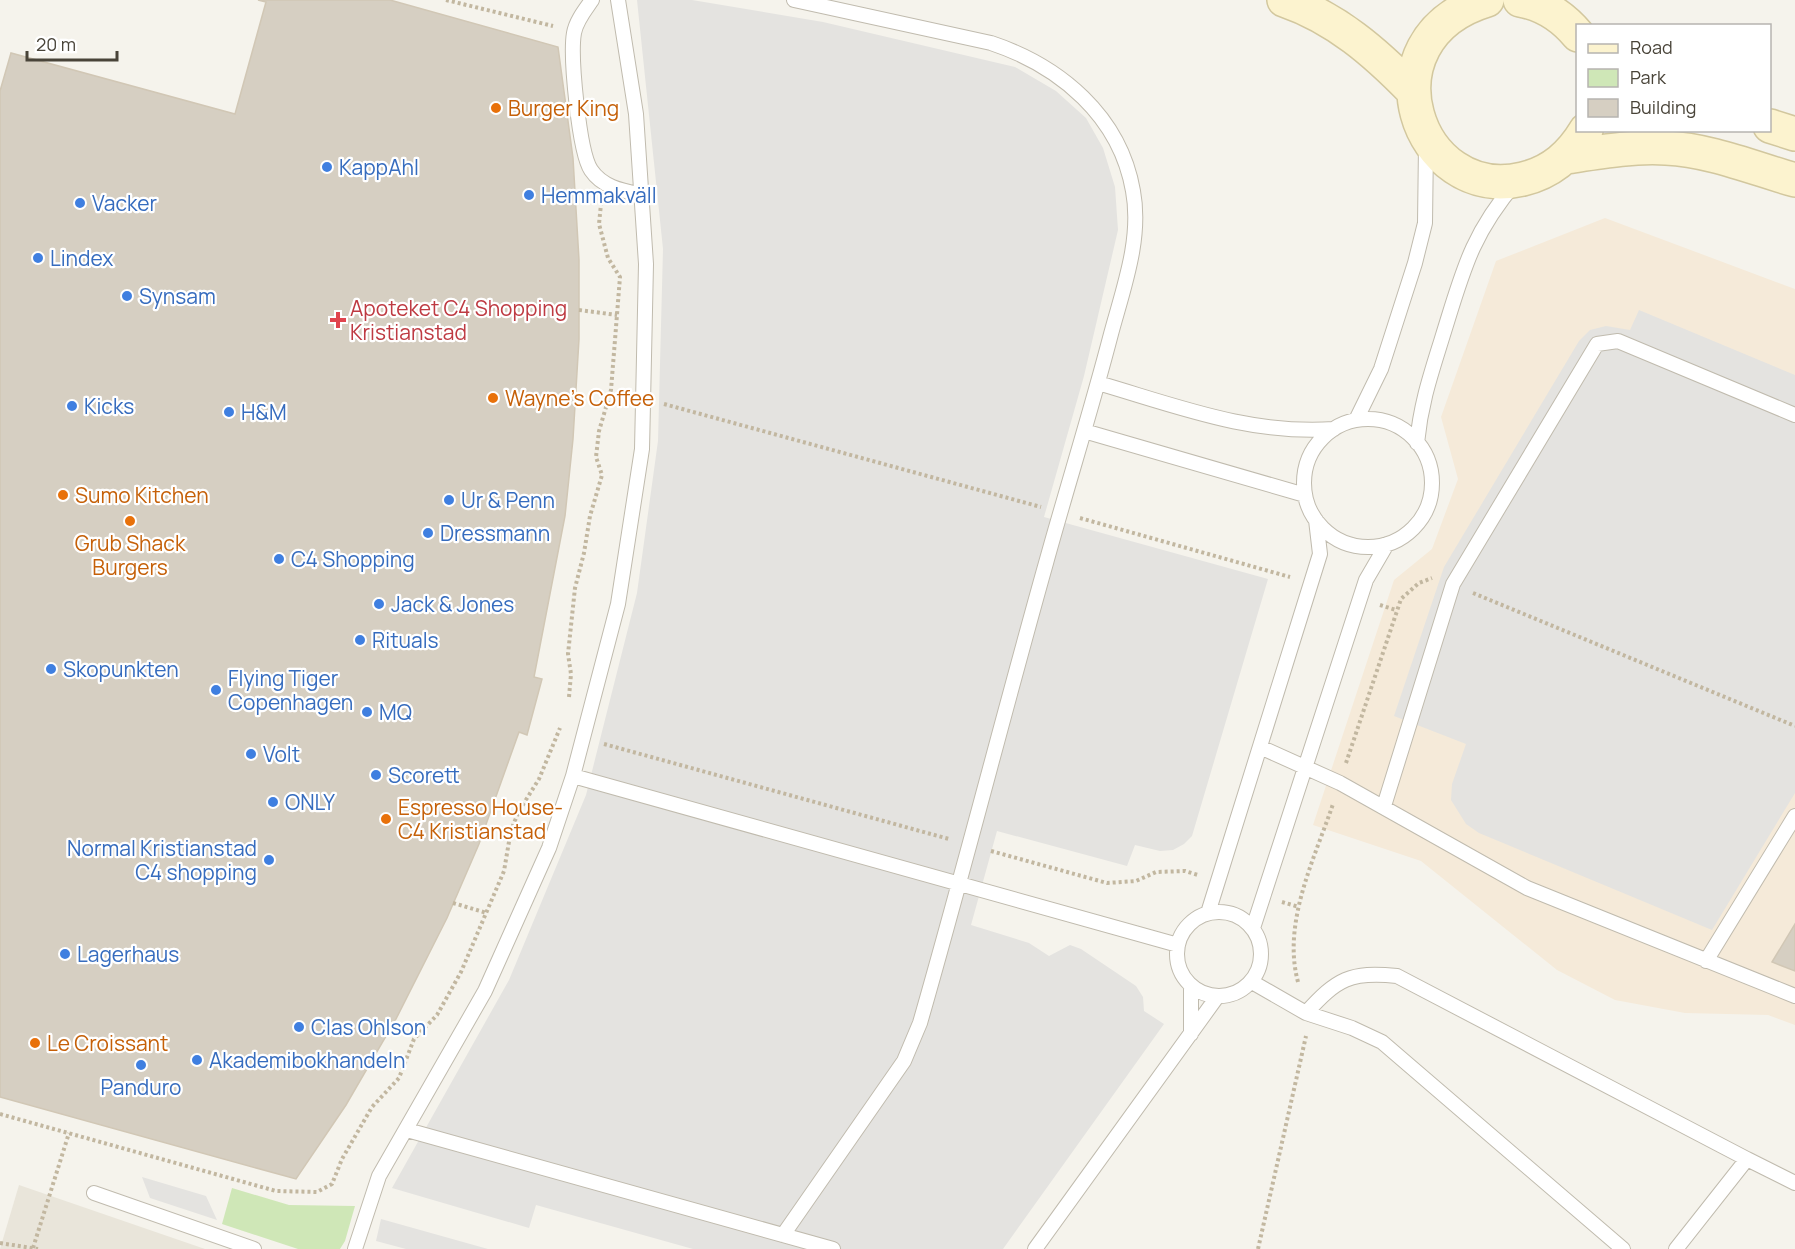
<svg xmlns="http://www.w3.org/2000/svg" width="1795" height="1249" viewBox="0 0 1795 1249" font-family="Manrope,sans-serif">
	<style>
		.residential { fill: #e9e5da }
		.commercial { fill: #f5ead9 }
		.green { fill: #cfe7b7 }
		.parking { fill: #e4e3e0 }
		.building { fill: #d6cfc2; stroke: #d1c7b5; stroke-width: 1.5 }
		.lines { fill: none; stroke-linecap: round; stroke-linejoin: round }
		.lane-casing { stroke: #c0bbae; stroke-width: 16 }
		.secondary-casing { stroke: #d2c79e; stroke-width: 36 }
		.path { stroke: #c2b7a0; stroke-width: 4; stroke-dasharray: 3 3; stroke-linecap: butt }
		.lane { stroke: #fff; stroke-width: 14 }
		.secondary { stroke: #fcf3cf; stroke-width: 33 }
		.food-dot { fill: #e8710a; stroke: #fff; stroke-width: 2 }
		.shop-dot { fill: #3f7fe0; stroke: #fff; stroke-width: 2 }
		.health-dot { fill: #e0444e; stroke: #fff; stroke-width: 2 }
		.labels { text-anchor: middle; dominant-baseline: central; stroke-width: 4.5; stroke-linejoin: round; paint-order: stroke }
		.food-label { font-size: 21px; fill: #c56008; stroke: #fff; text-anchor: start }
		.shop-label { font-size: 21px; fill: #366cbe; stroke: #fff; text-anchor: start }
		.health-label { font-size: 21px; fill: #be3a42; stroke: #fff; text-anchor: start }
	</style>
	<rect width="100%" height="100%" fill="#f5f3ec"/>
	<path class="residential" d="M19,1185l186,64h-205z"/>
	<path class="commercial" d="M1605,218l190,71v736l-27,-10 -83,-2 -70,-13 -58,-30 -136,-109 -108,-36 81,-245 38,-31 26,-70 -17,-62 55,-156z"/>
	<path class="green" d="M232,1188l57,17 66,1 -10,35 -5,8h-42l-76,-25z"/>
	<path class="parking" d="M637,0h55l131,22 192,45 41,24 30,27 17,30 12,39 3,43 -34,146 -40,141 224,62 -76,257 -8,8 -11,6 -13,1 -25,-6 -8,21 -130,-35 -26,94 58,18 20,13 21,-11 11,4 55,37 7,11 1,14 20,13 -161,225h-310l-157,-44 -7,23 -137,-40 117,-208 77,-185 51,-202 21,-152 5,-192z
		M1639,310l156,65v418l-83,137 -233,-97 -13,-9 -15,-24 1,-16 14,-40 -72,-28 50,-149 135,-226 11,-11 16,-4 24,4z
		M142,1177l64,19 11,24 -67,-22z
		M381,1219l107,30h-82l-30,-8z"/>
	<path class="building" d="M258,0h132l168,47 15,111 6,102v79l-6,100 -8,77 -31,161 8,2 -15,56 -8,-3 -40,112 -32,74 -51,101 -50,86 -50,74 -296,-82v-1006l11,-38 224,61 31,-112z
		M1795,924v47l-23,-9z"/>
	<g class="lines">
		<g class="lane-casing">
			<path id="lane" d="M592,0c-7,10 -16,21 -18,33 -4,23 5,119 17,137 12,18 33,21 52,25
				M1098,383c79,23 152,52 236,46
				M1304 483a64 64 0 1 1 128 0a64 64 0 1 1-128 0Z
				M1356,420l25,-51 34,-106 10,-40 1,-78
				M1084,431l221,64
				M1417,443c4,-41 14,-69 26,-108 20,-64 28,-100 73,-153
				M1260,747l80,36 187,105 268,108
				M573,776l605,169
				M1384,806l69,-222 144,-240 21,-3 177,74
				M1177 954a42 42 0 1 1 84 0a42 42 0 1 1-84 0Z
				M1208,913l112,-359 -4,-34
				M1253,928l113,-348 21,-36
				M1706,961l89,-145
				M1252,982l54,31 46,15 30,14 241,207
				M1191,986v48
				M1306,1013c31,-34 44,-42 91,-37l350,183
				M407,1130l426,119
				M94,1193l160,56
				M783,1235l121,-174 16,-38c44,-153 83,-307 126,-460 21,-76 45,-152 65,-229 12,-45 31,-95 22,-143 -13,-75 -73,-125 -142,-148l-197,-43
				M355,1249l24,-73 106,-185 64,-143 24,-72 45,-172 24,-155 4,-185 -10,-150 -18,-114
				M1035,1249l182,-252
				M1676,1249l71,-90 48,24"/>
		</g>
		<g class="secondary-casing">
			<path id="secondary" d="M1284,0c52,18 91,52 129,91
				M1487,0c-128,39 -70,205 36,179 29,-7 48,-24 63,-49
				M1520,0c23,4 43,17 58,35
				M1770,126l25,8
				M1566,157c33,-5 66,-11 100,-9 44,2 87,20 129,32"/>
		</g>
		<path class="path" d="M446,0l107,26
			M579,310l38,5
			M664,404l377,103
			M1080,518l210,59
			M1473,593l322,133
			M1380,605l16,5
			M569,697l2,-23 -3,-20 7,-66 9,-35 6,-37 12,-41 -6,-18 3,-26 12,-41 9,-113 -12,-19 -9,-34 2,-20
			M604,744l345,95
			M1346,763l55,-164 18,-16 13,-5
			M991,851l116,32 29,-2 20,-9 29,-1 13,4
			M1282,902l17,5
			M453,903l34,10
			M1298,982c-16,-59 16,-122 35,-178
			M0,1114l276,77 41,1 15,-8 10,-25 30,-52 27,-29 15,-39 23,-24 24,-43 43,-101 7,-41 8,-19 20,-32 21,-51
			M0,1243l38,6
			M33,1248l36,-115
			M1258,1249l48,-213"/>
		<use href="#lane" class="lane"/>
		<use href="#secondary" class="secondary"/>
	</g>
	<g class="food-dot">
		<circle cx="496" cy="108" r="6"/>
		<circle cx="493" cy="398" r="6"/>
		<circle cx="63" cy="495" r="6"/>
		<circle cx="130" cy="521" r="6"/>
		<circle cx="386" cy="819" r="6"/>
		<circle cx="35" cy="1043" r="6"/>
	</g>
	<g class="shop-dot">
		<circle cx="327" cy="167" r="6"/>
		<circle cx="529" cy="195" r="6"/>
		<circle cx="80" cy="203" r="6"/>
		<circle cx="38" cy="258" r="6"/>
		<circle cx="127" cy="296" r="6"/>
		<circle cx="72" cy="406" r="6"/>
		<circle cx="229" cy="412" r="6"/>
		<circle cx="449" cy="500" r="6"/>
		<circle cx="428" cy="533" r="6"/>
		<circle cx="279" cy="559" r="6"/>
		<circle cx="379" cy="604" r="6"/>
		<circle cx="360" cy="640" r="6"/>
		<circle cx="51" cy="669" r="6"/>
		<circle cx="216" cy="690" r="6"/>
		<circle cx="367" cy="712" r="6"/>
		<circle cx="251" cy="754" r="6"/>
		<circle cx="376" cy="775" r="6"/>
		<circle cx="273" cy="802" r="6"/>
		<circle cx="269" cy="860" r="6"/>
		<circle cx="65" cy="954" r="6"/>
		<circle cx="299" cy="1027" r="6"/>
		<circle cx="197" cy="1060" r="6"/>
		<circle cx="141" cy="1065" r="6"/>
	</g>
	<path class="health-dot" d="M335 311h6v6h6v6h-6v6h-6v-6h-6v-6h6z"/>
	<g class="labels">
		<g class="food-label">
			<text x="508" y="108">Burger King</text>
			<text x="505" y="398">Wayne's Coffee</text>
			<text x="75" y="495">Sumo Kitchen</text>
			<text x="130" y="543" text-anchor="middle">Grub Shack<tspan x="130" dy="24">Burgers</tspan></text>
			<text x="398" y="807">Espresso House-<tspan x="398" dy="24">C4 Kristianstad</tspan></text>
			<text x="47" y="1043">Le Croissant</text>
		</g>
		<g class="shop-label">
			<text x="339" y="167">KappAhl</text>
			<text x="541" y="195">Hemmakväll</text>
			<text x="92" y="203">Vacker</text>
			<text x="50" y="258">Lindex</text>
			<text x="139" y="296">Synsam</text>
			<text x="84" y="406">Kicks</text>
			<text x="241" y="412">H&amp;M</text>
			<text x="461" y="500">Ur &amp; Penn</text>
			<text x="440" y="533">Dressmann</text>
			<text x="291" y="559">C4 Shopping</text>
			<text x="391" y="604">Jack &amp; Jones</text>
			<text x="372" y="640">Rituals</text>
			<text x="63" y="669">Skopunkten</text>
			<text x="228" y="678">Flying Tiger<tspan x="228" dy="24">Copenhagen</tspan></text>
			<text x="379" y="712">MQ</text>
			<text x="263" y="754">Volt</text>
			<text x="388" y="775">Scorett</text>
			<text x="285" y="802">ONLY</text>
			<text x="257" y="848" text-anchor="end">Normal Kristianstad<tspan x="257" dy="24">C4 shopping</tspan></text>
			<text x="77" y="954">Lagerhaus</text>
			<text x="311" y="1027">Clas Ohlson</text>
			<text x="209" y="1060">Akademibokhandeln</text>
			<text x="141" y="1087" text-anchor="middle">Panduro</text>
		</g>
		<g class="health-label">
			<text x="350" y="308">Apoteket C4 Shopping<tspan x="350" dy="24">Kristianstad</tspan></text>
		</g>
	</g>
	<rect x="1576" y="24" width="195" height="108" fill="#ffffff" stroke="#b6b4b0" stroke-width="1.5"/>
	<rect x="1588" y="44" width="30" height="9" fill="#fcf3cf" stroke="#b6b4b0" stroke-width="1.5"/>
	<text x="1630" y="54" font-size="18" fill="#494439">Road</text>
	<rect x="1588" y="69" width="30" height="18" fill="#cfe7b7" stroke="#b6b4b0" stroke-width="1.5"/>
	<text x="1630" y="84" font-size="18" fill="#494439">Park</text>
	<rect x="1588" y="99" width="30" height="18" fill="#d6cfc2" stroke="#b6b4b0" stroke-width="1.5"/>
	<text x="1630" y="114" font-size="18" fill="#494439">Building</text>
	<path d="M27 51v9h90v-9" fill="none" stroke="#494439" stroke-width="3"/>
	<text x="36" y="51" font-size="18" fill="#494439" stroke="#ffffff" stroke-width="4.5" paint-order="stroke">20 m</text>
</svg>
